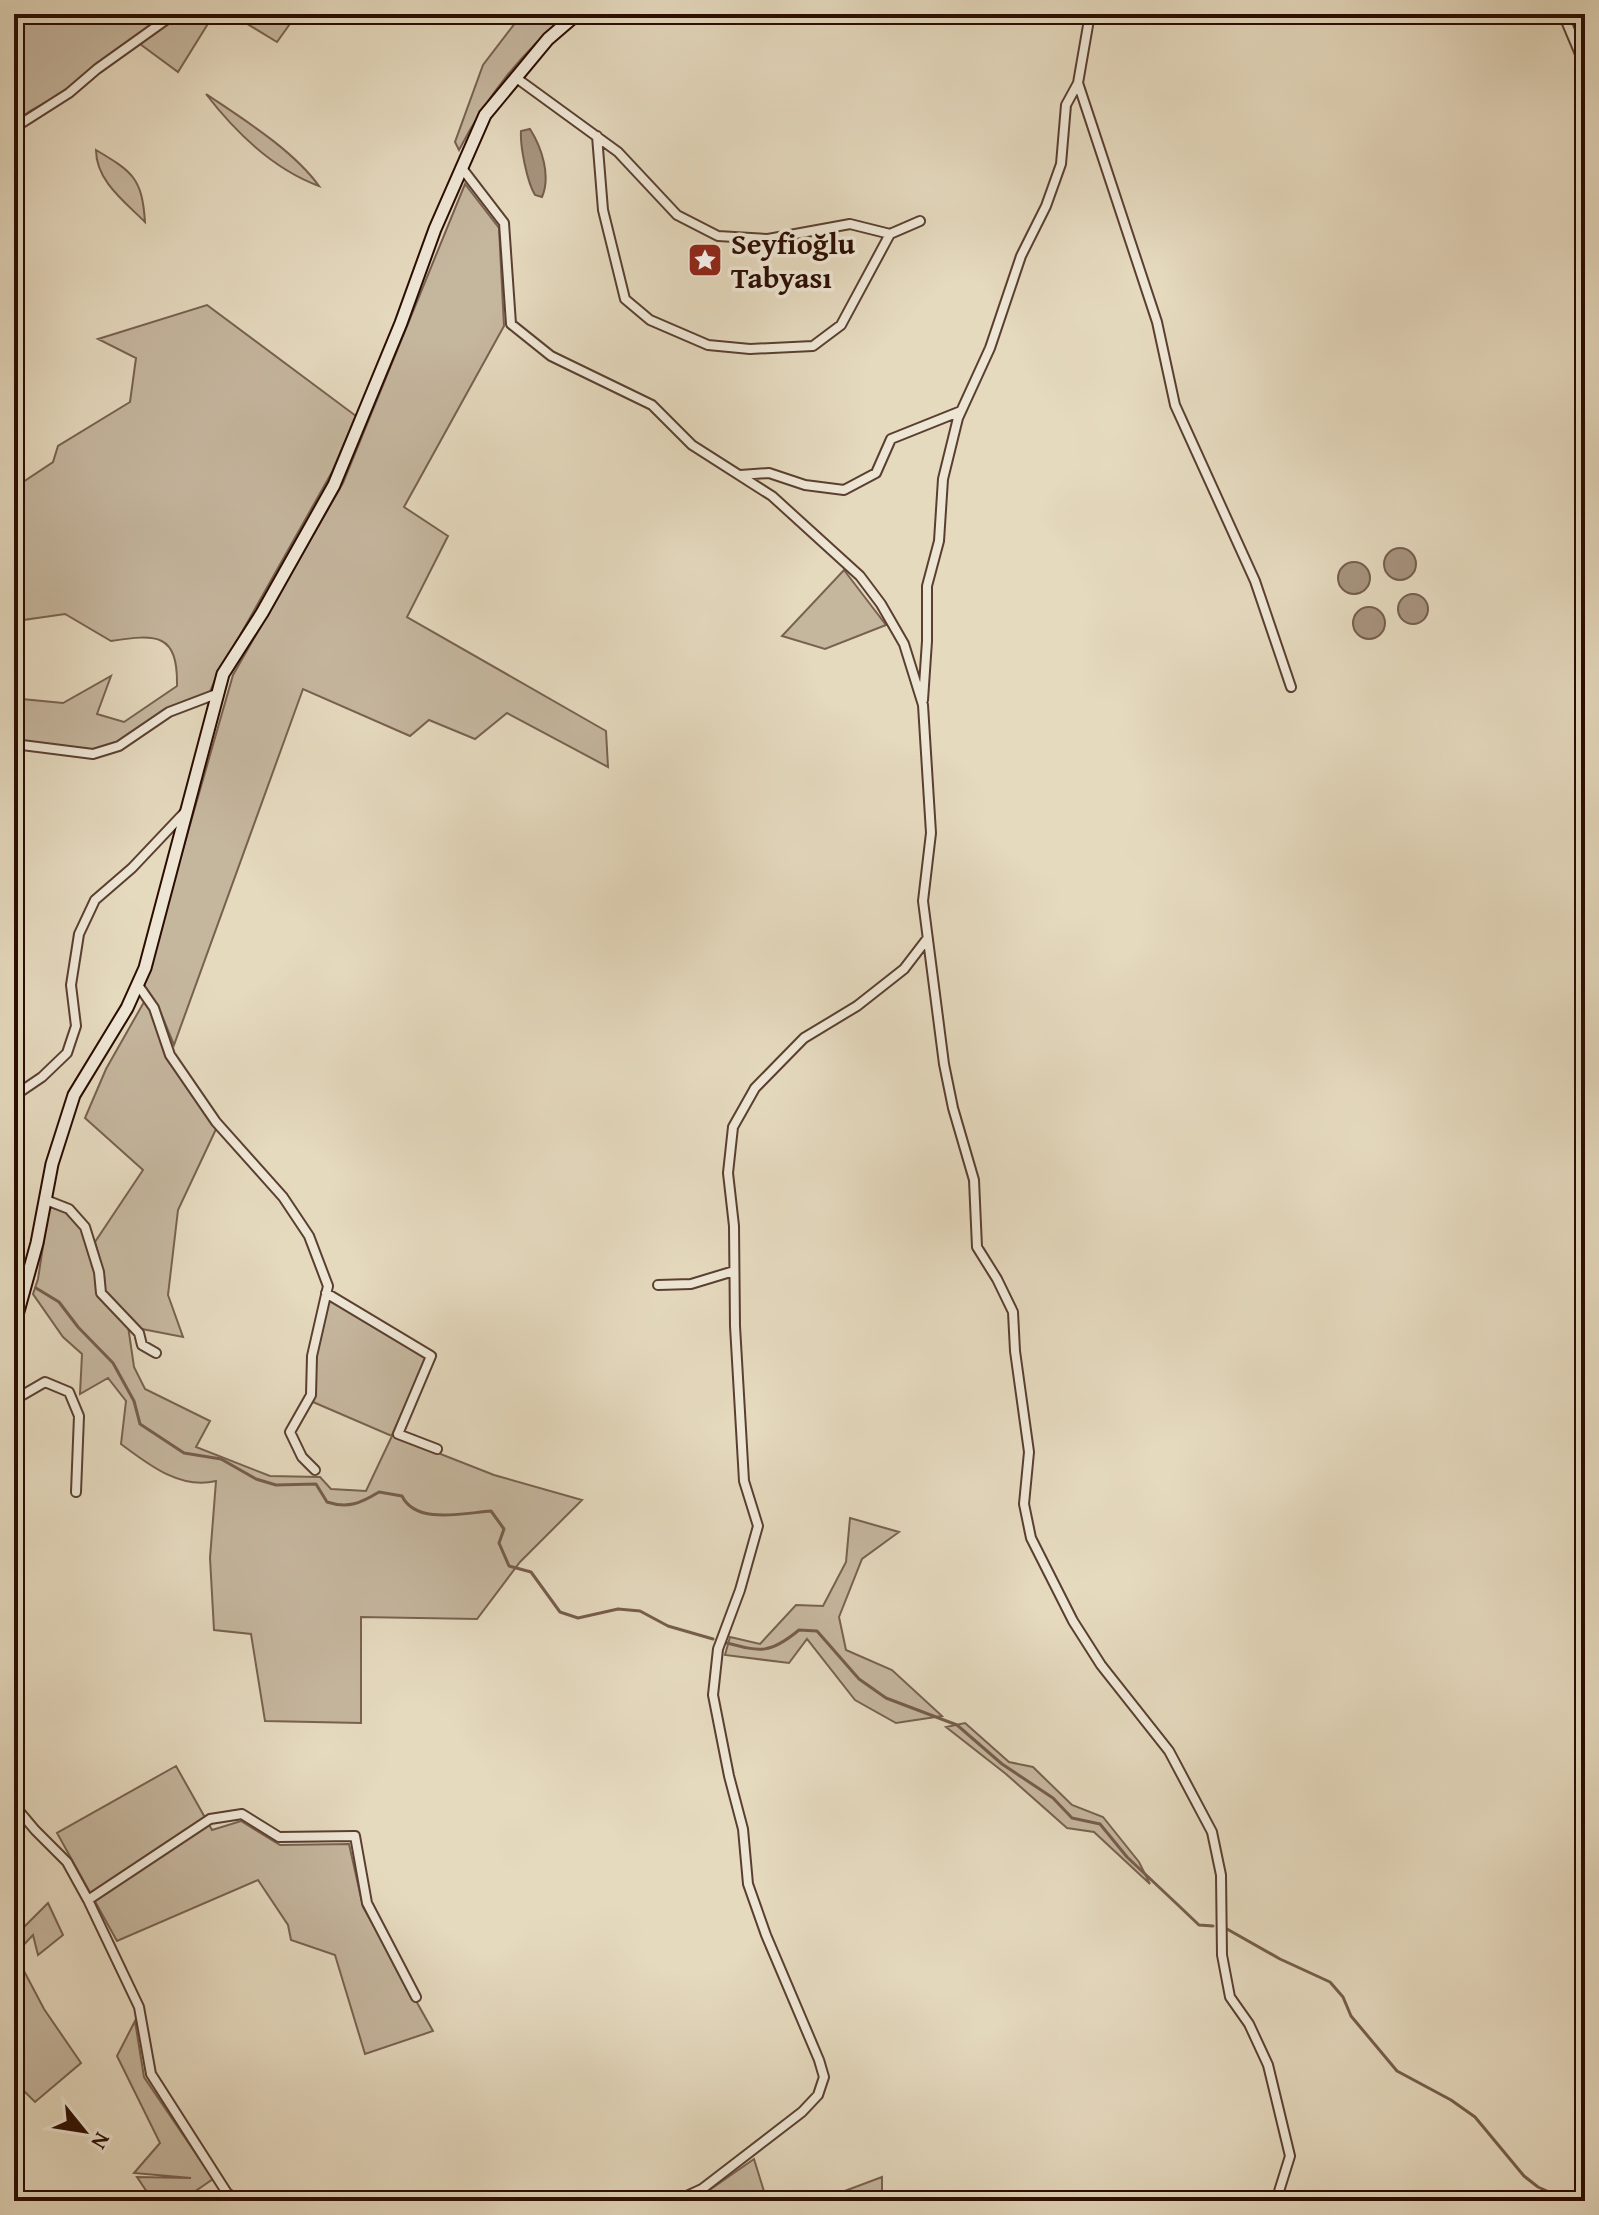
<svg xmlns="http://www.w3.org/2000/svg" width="1599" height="2215" viewBox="0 0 1599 2215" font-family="'Gentium Book Plus',serif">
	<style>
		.green { fill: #c5b69e; stroke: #786150; stroke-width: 2 }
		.water { fill: #a6937e; stroke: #755d4c; stroke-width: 2 }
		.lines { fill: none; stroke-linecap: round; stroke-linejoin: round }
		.stream { stroke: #755d4c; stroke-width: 3 }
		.street-casing { stroke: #5a3f30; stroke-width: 12 }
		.secondary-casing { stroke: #2b0c01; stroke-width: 15 }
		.street { stroke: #eee6d5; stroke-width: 8 }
		.secondary { stroke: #eee6d5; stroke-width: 11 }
		.labels { text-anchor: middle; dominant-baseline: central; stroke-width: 7; stroke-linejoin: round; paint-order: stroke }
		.poi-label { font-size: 30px; font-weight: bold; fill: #2b0c01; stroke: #eee6d5; text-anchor: start }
	</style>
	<rect width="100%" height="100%" fill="#e5d9be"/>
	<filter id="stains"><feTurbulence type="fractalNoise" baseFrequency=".0025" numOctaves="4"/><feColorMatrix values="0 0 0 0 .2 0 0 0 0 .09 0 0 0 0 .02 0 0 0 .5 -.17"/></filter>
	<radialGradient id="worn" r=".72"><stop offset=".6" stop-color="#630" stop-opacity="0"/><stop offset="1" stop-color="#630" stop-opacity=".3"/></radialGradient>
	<path class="green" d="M14,14h152l-70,51 -30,26 -36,20 -16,12z
		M178,14h36l-36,58 -38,-28z
		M231,14h66l-20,28z
		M522,14h46c-47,39 -81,82 -109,136l-4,-8 28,-77z
		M206,94c37,25 87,56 113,92 -46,-17 -83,-53 -113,-92z
		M96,150c37,22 46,28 49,72 -20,-20 -49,-41 -49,-72z
		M465,184l34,44 5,98 -100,181 44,29 -41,81 199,114 2,36 -101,-54 -32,26 -46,-19 -19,16 -107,-47 -129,356 -16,-39 -14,-21 89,-310 110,-192z
		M207,305l149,111 -24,56 -116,206 -7,16 -91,48 -24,8 -80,-10v-52l8,11 41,4 48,-27 -14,38 27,8 53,-36c1,-53 -20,-52 -66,-45l-46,-27 -49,7 -2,-133 39,-26 5,-16 72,-44 6,-44 -38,-19z
		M844,570l42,55 -61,24 -43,-13z
		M144,1002l7,9 15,47 51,69 -39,83 -10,85 15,42 -46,-9 -32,-34 -1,-20 -9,-32 48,-72 -58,-52 21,-49z
		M49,1207l19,5 15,18 12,43 2,21 31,32 6,41 11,22 65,32 -14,26 74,29 50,1 11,12 35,2 26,-55 -79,-34 2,-45 13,-59 99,59 -35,78 102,40 88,25 -62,62 -43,57 -116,-2v106l-96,-2 -14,-87 -37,-4 -4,-72 6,-77c-36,9 -68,-17 -95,-37l5,-43 -18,-23 -28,16 2,-40 -19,-17 -30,-43 5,-15z
		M850,1518l49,14 -37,27 -23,58 7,33 46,20 50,46 -46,7 -41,-23 -48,-61 -18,24 -64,-8 5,-18 30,7 36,-39 27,1 23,-44z
		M965,1723l44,39 24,5 39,38 31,12 36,45 11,22 -56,-52 -27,-4 -61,-54 -60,-47z
		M176,1766l36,64 29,-9 39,24 69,-1 14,63 70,124 -68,23 -30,-99 -44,-15 -3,-15 -30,-45 -141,61 -60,-108z
		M48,1903l15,32 -25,20 -5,-20 -18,19 29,55 37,54 -46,39 -21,-21v-144z
		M135,2021l9,56 69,102 -32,22h-28l-16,-24 54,1 -57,-5 26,-30 -43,-87z
		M754,2159l13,42h-80l18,-8z
		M882,2177v24h-64z"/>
	<path class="water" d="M530,129c12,19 21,47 12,68l-7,-2c-8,-13 -15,-49 -14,-64z
		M1384 564a16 16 0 1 1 32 0a16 16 0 1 1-32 0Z
		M1338 578a16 16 0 1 1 32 0a16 16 0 1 1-32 0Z
		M1398 609a15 15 0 1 1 30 0a15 15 0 1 1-30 0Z
		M1353 623a16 16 0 1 1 32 0a16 16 0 1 1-32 0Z"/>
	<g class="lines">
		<path class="stream" d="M36,1288l23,14 19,25 35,36 21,38 6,23 44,29 37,6 35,20 20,6 40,-1 11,18c21,7 34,1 52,-10l23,4c14,29 62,17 89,15l13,18 -5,14 10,23 22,6 29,40 18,6 40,-9 22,2 28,15 45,13
			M727,1643c34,9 43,11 72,-13l18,1 42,48 27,19 71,27 45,39 51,34 19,20 28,6 27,33 51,48 21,20 14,1
			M1227,1929l53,30 50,23 13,15 8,19 46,55 54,29 24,17 49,59 14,11 31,14"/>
		<g class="street-casing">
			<path id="street" d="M1090,14l-12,69 79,239 18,83 80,176 36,106
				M1563,14l22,52
				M515,77l103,75 59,63 41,21 50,3 82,-15 40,10 30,-13
				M14,128l55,-35 28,-24 77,-55
				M597,136l6,74 22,89 25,21 58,25 42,4 63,-3 28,-21 49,-91
				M461,167l43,56 7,101 40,32 101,49 40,40 80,51 88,80 21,28 23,40 19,61 8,128 -8,68 21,163 9,44 21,72 3,67 20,32 16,33 2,39 14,101 -5,52 7,34 42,83 28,44 68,86 43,81 9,43 1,80 8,42 19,27 19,41 22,91 -14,45
				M740,475l29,-2 36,12 39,5 32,-17 15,-34 70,-28
				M923,700l4,-59v-55l12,-45 4,-62 15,-61 32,-70 31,-92 25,-50 15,-42 5,-59 12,-22
				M14,744l79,10 26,-8 50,-34 50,-19
				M138,985l16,23 16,47 46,67 67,75 26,39 19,50 -16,70 -1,39 -21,37 12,25 13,13
				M14,1096l28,-19 25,-24 9,-27 -5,-41 8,-51 16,-34 37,-32 53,-56
				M46,1200l23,9 16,18 14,45 2,21 38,40 3,12 14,8
				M658,1285l33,-1 43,-13
				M326,1293l105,63 -33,78 39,15
				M14,1400l31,-18 24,10 10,24 -3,76
				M14,1805l21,25 32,32 21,38 51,107 12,67 76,119 12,8
				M88,1900l122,-81 32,-5 37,23 76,-1 12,67 49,94
				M676,2201l26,-12 100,-77 16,-17 6,-18 -5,-17 -53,-125 -18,-51 -5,-55 -14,-53 -16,-81 5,-46 22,-59 18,-64 -14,-45 -9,-155 -1,-100 -6,-53 5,-46 22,-39 49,-50 53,-32 47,-37 23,-30"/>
		</g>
		<g class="secondary-casing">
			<path id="secondary" d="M14,1326l23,-83 15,-79 22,-69 53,-87 18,-40 78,-294 39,-61 72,-128 67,-162 34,-94 50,-114 63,-76 29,-25"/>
		</g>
		<use href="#street" class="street"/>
		<use href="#secondary" class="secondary"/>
	</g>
	<defs>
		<g id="sight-square" transform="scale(1.8)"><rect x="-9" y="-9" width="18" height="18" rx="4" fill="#8f2418" stroke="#eee6d5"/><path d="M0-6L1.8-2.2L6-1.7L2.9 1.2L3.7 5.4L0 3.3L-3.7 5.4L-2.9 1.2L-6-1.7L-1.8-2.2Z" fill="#fff"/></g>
	</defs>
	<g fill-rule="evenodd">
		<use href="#sight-square" x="705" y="260"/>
	</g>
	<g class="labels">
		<g class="poi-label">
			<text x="731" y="243">Seyfioğlu<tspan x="731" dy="34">Tabyası</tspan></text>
		</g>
	</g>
	<rect width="1599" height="2215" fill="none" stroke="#e5d9be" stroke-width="48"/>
	<rect x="16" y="16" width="1567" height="2183" fill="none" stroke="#2b0c01" stroke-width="4"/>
	<rect x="24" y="24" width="1551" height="2167" fill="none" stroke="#2b0c01" stroke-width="2"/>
	<g transform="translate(84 2131) rotate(120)" stroke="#eee6d5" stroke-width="6" paint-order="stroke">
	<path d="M0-6L14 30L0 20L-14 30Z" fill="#2b0c01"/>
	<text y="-12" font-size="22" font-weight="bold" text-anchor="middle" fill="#2b0c01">N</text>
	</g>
	<rect width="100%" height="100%" filter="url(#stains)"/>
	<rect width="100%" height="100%" fill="url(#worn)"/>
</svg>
